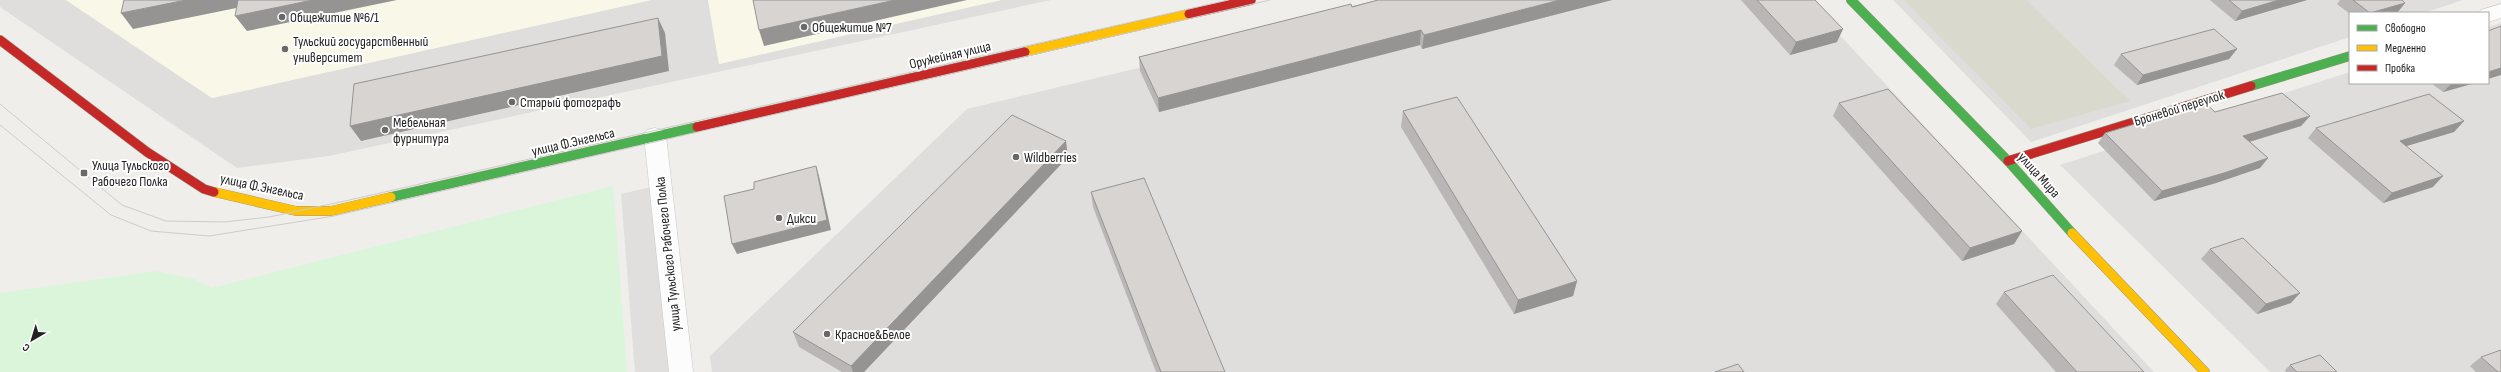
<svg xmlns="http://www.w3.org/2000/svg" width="2501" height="372" viewBox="0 0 2501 372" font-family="'Sofia Sans Condensed',sans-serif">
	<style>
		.residential { fill: #dfdedc }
		.education { fill: #f8f7e8 }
		.construction { fill: #d9d9cd }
		.park { fill: #daf5da }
		.parking { fill: #e0dfde }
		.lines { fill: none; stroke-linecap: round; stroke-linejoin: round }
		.street-casing { stroke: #c9c8c7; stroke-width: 1 }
		.fast-casing { stroke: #999a82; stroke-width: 10 }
		.slow-casing { stroke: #999a82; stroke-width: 10 }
		.jam-casing { stroke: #999a82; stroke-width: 10 }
		.street { fill: #fdfcfc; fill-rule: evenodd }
		.fast { stroke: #4caf50; stroke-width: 9 }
		.slow { stroke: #ffc107; stroke-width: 9 }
		.jam { stroke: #c62828; stroke-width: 9 }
		.tram { stroke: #ccc; stroke-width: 1 }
		.wall { fill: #b9b6b5 }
		.shaded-wall { fill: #969493 }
		.building { fill: #d7d4d2; stroke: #969493 }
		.poi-dot { fill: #6a6968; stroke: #fff; stroke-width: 1.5 }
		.labels { text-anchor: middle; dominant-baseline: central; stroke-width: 4; stroke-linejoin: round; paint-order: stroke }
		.poi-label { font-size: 14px; fill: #222; stroke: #fff; text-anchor: start }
		.street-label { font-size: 14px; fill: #222; stroke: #fff }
	</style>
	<rect width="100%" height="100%" fill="#f0eeeb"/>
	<path class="residential" d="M0,0h66l146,98 439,-98h57l11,64 282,-64h50l-722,156 -92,12 -237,-161z
		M1423,0h384l347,372h-1442l-2,-16 257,-247z
		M1893,0h570l-39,13h-74v24l-319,105z
		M2501,23v349h-231l-210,-207 290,-93v11h138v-56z"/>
	<path class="education" d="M66,0h585l-439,98z
		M708,0h293l-282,64z"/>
	<path class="construction" d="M1904,0h122l104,101 -99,28z"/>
	<path class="park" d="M613,186l14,186h-627v-79l156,-22 38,8 18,9z"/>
	<path class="parking" d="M651,187l18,185h-34l-14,-178z"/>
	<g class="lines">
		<g class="street-casing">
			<path id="street" d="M2501,4v14l-13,4v-9h-9l2,-3z
				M655,128l8,2 3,6 27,236h-24l-25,-236 3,-6z"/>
		</g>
		<g class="fast-casing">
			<path id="fast" d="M1851,0l157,161 64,72
				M2251,86l99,-30
				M391,197l306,-70"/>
		</g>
		<g class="slow-casing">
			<path id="slow" d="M1025,52l164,-38
				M214,192l82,19h35l60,-14
				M2072,233l133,139"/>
		</g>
		<g class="jam-casing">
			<path id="jam" d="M1189,14l62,-14
				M0,40l147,112 57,37 10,3
				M697,127l328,-75
				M2008,161l243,-75"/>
		</g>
		<use href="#street" class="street"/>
		<use href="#fast" class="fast"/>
		<use href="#slow" class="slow"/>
		<use href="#jam" class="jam"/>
		<path class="tram" d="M0,104l122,101 44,16 58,1 45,-5 76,-16 883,-201
			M0,125l111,90 40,16 58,5 125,-20 936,-216"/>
	</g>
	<path class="wall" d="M1378,0h234l-190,49 -2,-4 -261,67 -19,-41 -1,-14z
		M1741,0h74l22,42 -47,13z
		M2210,0h97l-72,21z
		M2340,0h62l3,3 -8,10h-47v1l-13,-10z
		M2237,49l-8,10 -92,26 -23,-20 7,-11z
		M2431,83h44l-32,9z
		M1839,103l183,128 -8,13 -52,17 -129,-145z
		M1403,111l174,170 -4,15 -59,18 -113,-187z
		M2215,112l95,4 -9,10 -51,16 18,16 -8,10 -44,15 -62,18 -56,-58 7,-10z
		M2464,121l-10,11 -48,14 27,41 -50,16 -75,-65 8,-10z
		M1068,157l-204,215h-22l-43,-25 -6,-15z
		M1091,192l134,180h-69l-63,-165z
		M2210,249l81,54 -34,11 -56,-55z
		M2004,292l140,80h-88l-60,-68z
		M2481,357l20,15h-25l-6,-6z
		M2290,365l47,7h-51l-1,-2z"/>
	<path class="shaded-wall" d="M186,0h62l3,5 -118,24 -12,-16z
		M313,0h84l-150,31 -12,-15z
		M895,0h72l-203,46 -5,-16z
		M1560,0h52l-190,49 2,-14z
		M2279,0h28l-72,21 7,-10z
		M2405,3l-8,10h-27z
		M658,18l7,15 4,38 -308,70 -11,-15z
		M1843,29l-6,13 -47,13 6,-13z
		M1421,30l-1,15 -261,67 -1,-14z
		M2237,49l-8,10 -92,26 6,-10z
		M2501,68v7l-13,4v-7z
		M2452,83h23l-32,9z
		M2310,116l-9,10 -66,20 8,-10z
		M2464,121l-10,11 -64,19 10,-10z
		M1066,141l2,16 -204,215h-11l-2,-6z
		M2268,158l-8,10 -44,15 -62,18 8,-10z
		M816,166l3,10 12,54 -94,24 -5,-10z
		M2443,176l-10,11 -50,16 9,-10z
		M2022,231l-8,13 -52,17 8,-13z
		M1577,281l-4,15 -59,18 4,-14z
		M2300,293l-9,10 -34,11 9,-10z"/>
	<path class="building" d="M124,0h62l-65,13z
		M238,0h75l-78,16z
		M753,0h142l-136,30z
		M1378,0h182l-136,35 -3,-5 -263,68 -19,-41 212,-53 1,3z
		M1757,0h58l28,29 -47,13z
		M2229,0h50l-37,11z
		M2353,0h49l3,3 -35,10z
		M658,18l4,38 -312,70 4,-42z
		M2501,26v42l-13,4v-41z
		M2214,29l23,20 -94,26 -22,-21z
		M1888,89l134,142 -52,17 -131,-145z
		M2282,93l28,23 -67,20 25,22 -44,15 -62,18 -57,-58 100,-30 10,9z
		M2429,94l35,27 -64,20 43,35 -51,17 -76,-65z
		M1457,97l120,184 -59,19 -115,-189z
		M1012,115l54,26 -215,225 -58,-34z
		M816,166l11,54 -95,24 -8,-48 30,-7v-7z
		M1144,178l81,194h-64l-70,-180z
		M2243,238l57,55 -34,11 -56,-55z
		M2053,275l91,97h-67l-73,-80z
		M2501,350v22h-3l-17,-15z
		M2320,355l17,17h-40l-7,-7z
		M1738,364l6,8h-29z"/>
	<g class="poi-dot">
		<circle cx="282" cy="17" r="4"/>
		<circle cx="804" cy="27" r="4"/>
		<circle cx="285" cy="49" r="4"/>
		<circle cx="512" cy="102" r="4"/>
		<circle cx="385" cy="130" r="4"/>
		<circle cx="1016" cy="157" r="4"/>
		<rect x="80" y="169" width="8" height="8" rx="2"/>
		<circle cx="779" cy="218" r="4"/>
		<circle cx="827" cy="334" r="4"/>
	</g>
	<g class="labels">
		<g class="poi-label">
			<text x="290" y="17">Общежитие №6/1</text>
			<text x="812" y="27">Общежитие №7</text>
			<text x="293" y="41">Тульский государственный<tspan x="293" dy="16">университет</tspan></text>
			<text x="520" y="102">Старый фотографъ</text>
			<text x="393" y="122">Мебельная<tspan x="393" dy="16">фурнитура</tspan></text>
			<text x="1024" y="157">Wildberries</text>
			<text x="92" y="165">Улица Тульского<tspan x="92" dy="16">Рабочего Полка</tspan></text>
			<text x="787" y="218">Дикси</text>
			<text x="835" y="334">Красное&amp;Белое</text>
		</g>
		<g class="street-label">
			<text transform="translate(950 55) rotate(-13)">Оружейная улица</text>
			<text transform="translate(2179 108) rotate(-17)">Броневой переулок</text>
			<text transform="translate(573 142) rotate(-13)">улица Ф.Энгельса</text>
			<text transform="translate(2039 175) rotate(48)">улица Мира</text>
			<text transform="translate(262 187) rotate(12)">улица Ф.Энгельса</text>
			<text transform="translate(668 254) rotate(-96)">улица Тульского Рабочего Полка</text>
		</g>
	</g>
	<rect x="2349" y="12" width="140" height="72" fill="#ffffff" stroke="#a7a7a7"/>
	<rect x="2357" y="25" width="20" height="6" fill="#4caf50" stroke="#a7a7a7"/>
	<text x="2385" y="32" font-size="12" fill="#222222">Свободно</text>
	<rect x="2357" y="45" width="20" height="6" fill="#ffc107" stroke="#a7a7a7"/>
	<text x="2385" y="52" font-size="12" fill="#222222">Медленно</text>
	<rect x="2357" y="65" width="20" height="6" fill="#c62828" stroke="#a7a7a7"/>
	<text x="2385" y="72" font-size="12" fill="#222222">Пробка</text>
	<g transform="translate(32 340) rotate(218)" stroke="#ffffff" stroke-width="3" paint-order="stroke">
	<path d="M0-3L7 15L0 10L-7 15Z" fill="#222222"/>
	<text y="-6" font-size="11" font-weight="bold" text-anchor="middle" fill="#222222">С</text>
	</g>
</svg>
